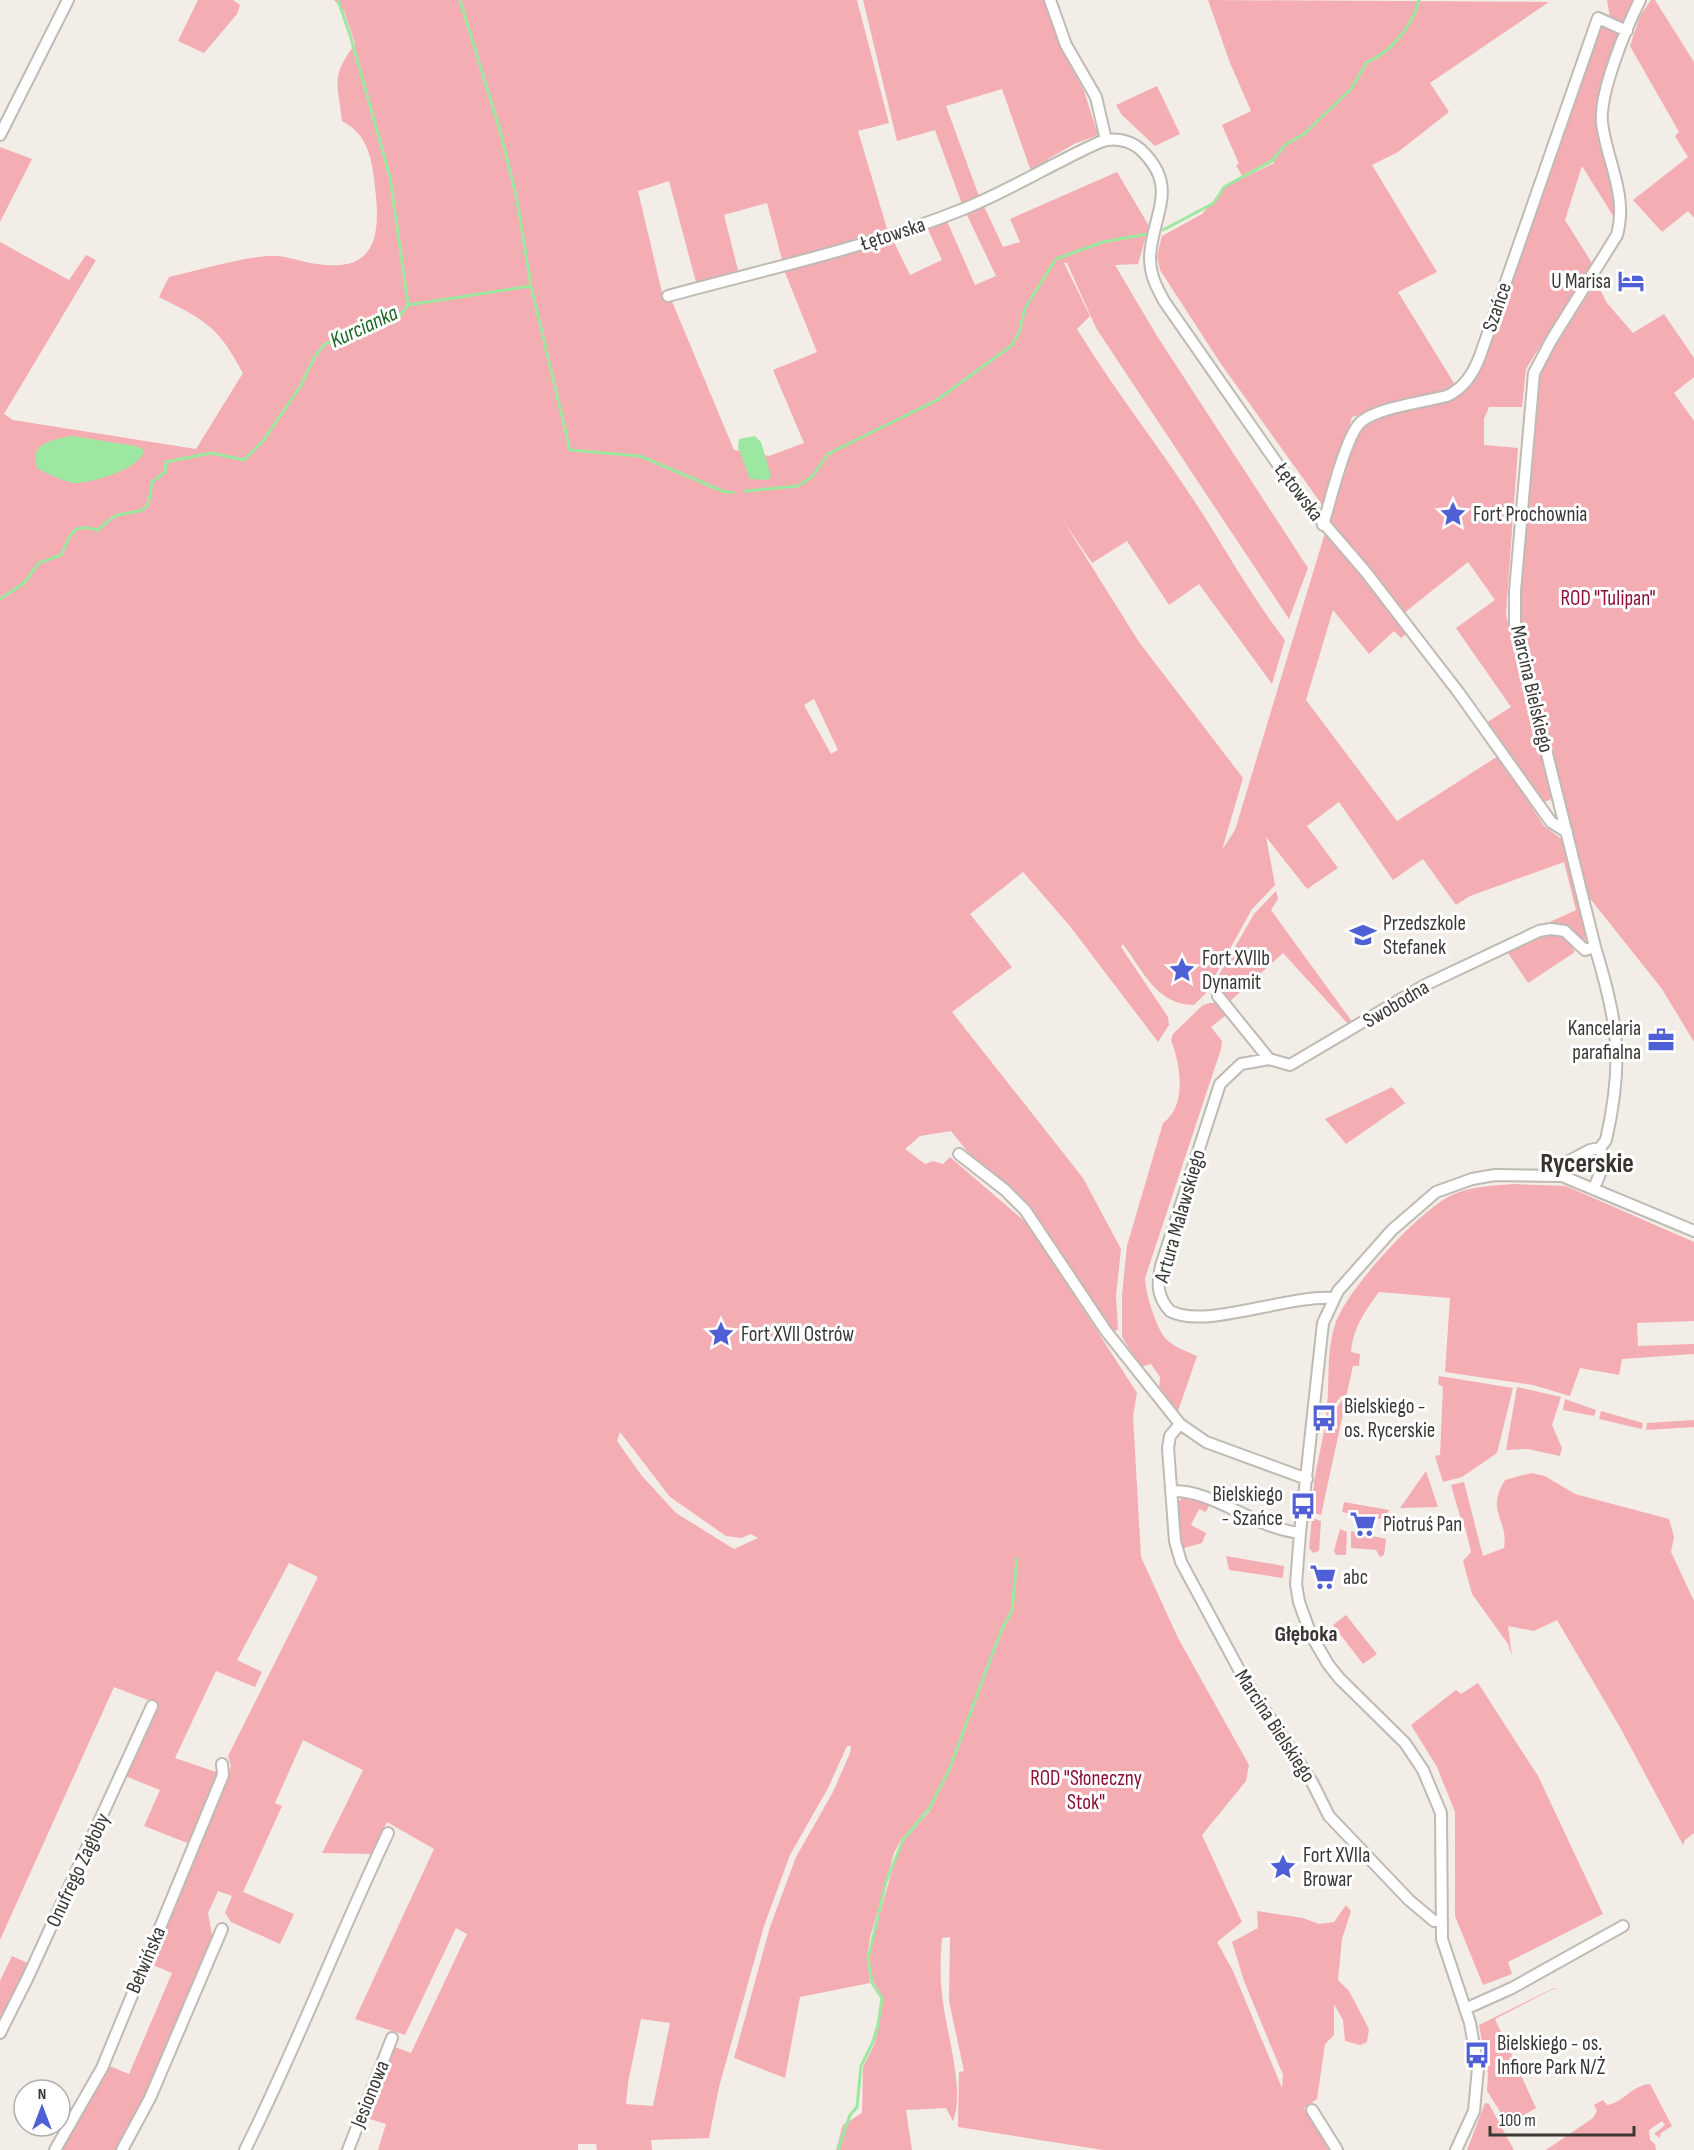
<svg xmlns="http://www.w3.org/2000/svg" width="1694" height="2150" viewBox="0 0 1694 2150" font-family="'Sofia Sans Condensed',sans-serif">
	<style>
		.green { fill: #f5adb4; fill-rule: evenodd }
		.water { fill: #9de8a0 }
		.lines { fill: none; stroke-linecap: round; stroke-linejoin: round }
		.stream { stroke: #9de8a0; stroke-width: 3 }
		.minor-casing { stroke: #bfbab4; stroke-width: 14 }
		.minor { stroke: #fff; stroke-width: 10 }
		.labels { text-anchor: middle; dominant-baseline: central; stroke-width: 6; stroke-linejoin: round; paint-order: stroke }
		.street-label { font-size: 21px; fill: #393835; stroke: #fff }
		.poi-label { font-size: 21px; fill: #393835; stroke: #fff; text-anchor: start }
		.park-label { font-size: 21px; fill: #8b1034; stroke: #fff }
		.water-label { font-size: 22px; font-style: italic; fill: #1b6725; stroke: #fff }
		.neighbourhood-label { font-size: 22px; font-weight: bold; fill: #38342f; stroke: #fff }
		.district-label { font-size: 27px; font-weight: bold; fill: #38342f; stroke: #fff }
	</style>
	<rect width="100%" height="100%" fill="#f2ede6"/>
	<path class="green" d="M198,0h35l7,5 -3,9 -33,39 -26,-12z
		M334,0h523l32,123 -31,8 30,101 -105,31 -16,-60 -43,12 15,59 -42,12 -28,-105 -31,10 26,110 7,-2 63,151 35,6 35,-13 -31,-73 44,-18 -33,-82 108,-32 18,37 32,-15 -15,-33 19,-8 29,66 21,-9 -30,-63 17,-9 20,43 17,-5 -10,-23 107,-47 32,54 -11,38 -23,1 42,71 151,232 -19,51 -193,-291 -29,-65h-3l26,53 -13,13c36,59 78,112 116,170 31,47 57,96 92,141l-13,44 -73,-100 -30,21 -42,-64 -35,22 -30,-44 77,123 104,136 -21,72 13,-20 90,-297 24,25 59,75 -7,5 -7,-7 -25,23 -36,-44 -27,90 91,121 101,-65 46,70 19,14 18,68 5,33 -26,-16 -19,1 35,-16 -12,-48 -94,34 -14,9 -33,-46 -30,21 -54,-78 -32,24 31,42 -31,21 -41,-52 9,48 -23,24 -47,85 -11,11c-37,0 -51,-34 -71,-61l-2,3 47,70 1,8 -11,17 -89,-117 -46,-53 -53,42 42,53 -60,45 131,166 38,71 -5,47 2,33 -5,4 -93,-134 -53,-48 -16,-20 -31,5 -15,13 20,15 8,-3 10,3 7,-7 79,68 108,168 -4,23 8,141 37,81 71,127 -3,16 -44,54 40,87 -25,20 16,29 49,117 1,-13 -39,-94 -12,-39 26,-14 -1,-17 46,7 16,6 15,-2 12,-17 5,6 -9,28 -4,41 11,11 20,38 -2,13 -7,3 -15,-4 -2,-21 -9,-16v31l-9,9 -8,55 -13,9 28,42h-229l-145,-23 1,-55 5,-1 -15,-70 1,-64 -8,1c-2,22 -2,42 1,64 4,33 22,88 10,119l-7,-13 -40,2 6,40h-76l7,-25 19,-12 1,-46 12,-24 8,-45 -10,-17 -4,-22 4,-21 24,-85 6,-12 27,-30 -3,-2 -26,31 -7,13 -24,85 -3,20 3,25 -70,14 -15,81 -51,-20 36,-131 26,-70 37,-65 17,-39 1,-7h-4l-19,42 -38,67 -26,71 -45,161 -10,51 -58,2 1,10h-55l-1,-6h-18v6h-200l8,-26 -23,-7 29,-71 19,7 56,-119 -11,-6 -51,107 -50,-16 79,-170 -47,-27 -16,32 -49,-1 41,-83 -60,-30 -28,63 7,3 -39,86 51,22 -14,30 -49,-22 -6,-9 7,-17 -14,-5 -10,22 5,27 -66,153 -32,57h-57l49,-85 22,9 43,-101 -24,-10 83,-197 -3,-10 90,-179 -29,-14 -52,97 25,12 -7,15 -39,-16 -41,87 44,15 -29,71 -46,-18 16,-36 -35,-14 33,-72 -44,-17 -114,253v-1698l69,38 17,-25 10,5 -92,154 9,6 183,29 47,-76c-26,-48 -37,-52 -84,-76l10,-20c32,-7 66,-18 98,-21 16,-2 34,6 50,8 59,9 64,-28 58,-77 -3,-27 -6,-52 -33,-66 -4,-38 -12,-43 13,-77l-11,-33zM814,699l24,51 -7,4 -27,-49zM620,1432l50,65 56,39 15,2 10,-4 7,4 -24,11 -58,-36 -34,-37 -25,-35zM641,2019l29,4 -17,83 -27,-2 2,-21z
		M863,0h184l19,58 18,33 14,44 -24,9 -26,15 2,5 -18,10 -30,-85 -56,17 34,93 -17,8 -28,-77 -38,11z
		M1208,0l341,2 -119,81 19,29 -51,40 -26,13 65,107 -39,20 59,96 -105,29 -27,92 -104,-145 -61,-94 -3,-14 5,-20 40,-22 23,-27 49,-24 -2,-4 -30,17 -6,-11 3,-1 -17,-39 29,-14 -21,-48z
		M1607,0h26l-9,23 -14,-5z
		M1651,0h4l39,62v156l-6,-7 -26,21 -29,-32 55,-43 -13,-21 4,-4 -49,-86 10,-30z
		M1599,27l21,6 -24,78 21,111 -35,-56 -17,54 27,43 -66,106 -4,38h-33l-5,12v26l34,3 -12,166 14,63 14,42 18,74 -2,7 -7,2 -57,-79 25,-16 -55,-79 39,-28 -27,-38 -64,51 -77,-94 31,-90 14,-10 85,-23 10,-7 12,-16z
		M1157,86l23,48 -25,12 -33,-31 -6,-10z
		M0,147l32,12 -32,63z
		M1596,282l11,21 26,30 31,-19 30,44v19l-20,16 20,28v621l-32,-53 -74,-93 -60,-230 -8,-44 10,-189 12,-67z
		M1276,891l2,8 -7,11 82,113 -4,2 -66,-72 -54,49 -11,-13 -2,-9 38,-66z
		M1549,933l16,3 10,16 -47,31 -20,-30z
		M1210,1003h8l8,12 -15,12 11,14 -1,8 -76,229c0,14 12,53 22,62 9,8 19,11 30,16l-20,58 -18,-24 1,-13 -9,-13 -11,3 -18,-30v-42l5,-49 36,-123c25,-18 17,-60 8,-83l2,-6 30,-29z
		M1392,1087l13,16 -59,41 -21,-25z
		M1513,1184l53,2 128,56v79l-57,2 1,23 56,-2v10l-72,5 -3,16 -39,-7 -10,28 -37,-11 -88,-13 5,-74 -71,-6c-14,19 -26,36 -28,60l9,2 -1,12h-6l-7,31 -5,-1 -8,11h-6c3,-29 -1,-54 8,-82 10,-34 84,-114 115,-129 19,-10 42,-10 63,-12z
		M1439,1376l74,12 -16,65 -35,24 -19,5 -8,-26 5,-1 3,-68 -5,-3z
		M1517,1387l44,10 -9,28 10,23 -2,8 -32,-7 -22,1z
		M1565,1399l31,11 -2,6 -31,-6z
		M1342,1400h4l-25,115 -8,-2c-3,-34 11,-68 14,-103h8z
		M1601,1411l42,12 -1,6 -43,-10z
		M1694,1420v7l-48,3 1,-7z
		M1426,1471l12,36 -38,1z
		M1531,1473l14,3 30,18 94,25 5,18 -3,15 23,49v232l-9,7 -2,5 -62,-116 -64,-109 -23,11 -26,-5 4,30 -4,-12 -36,-50 -9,-33 8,-9 -6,-25 -9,1 6,-5 -11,-38 13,-3 19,74 21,-8c5,-29 -19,-35 1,-68z
		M1184,1495l26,9 -4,8 -7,-3 -8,16 15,8 -4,10 -18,5 -4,-2 -4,-41z
		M1344,1502l45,8 -2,6 -6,3 -39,-7z
		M1312,1518l9,3 -2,30 -6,2 -4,-5z
		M1340,1529l7,3 -1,23h-10l-2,-4z
		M1351,1531l35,8 -2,16 -4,2 -4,-7 -25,-2z
		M1226,1556l58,10 -1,12 -54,-8z
		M1346,1615l31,39 -14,10 -30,-39z
		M1478,1683l60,93 65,138 -95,48 4,12 -29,11 -28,-69v-104l-18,-45 -26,-42 45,-35 5,4z
		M12,1956l18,8 -30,63v-46z
		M1554,1988l4,2 -5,-1 -58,30 41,89 -28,16 -21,-33 1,-17 -9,-49z
		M1650,2084l22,42 -11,7 -1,5 -6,-4 11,-9 -3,-4 -13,9 1,10 5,4 1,6h-110l47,-32 4,-7 -3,-6 9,-5 4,5c16,-2 25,-20 43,-21z
		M1485,2103l4,1 25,46h-47z"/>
	<path class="water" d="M72,436l64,10 8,4c-1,18 -54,34 -70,33 -12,-2 -25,-9 -36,-14 -11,-26 15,-29 34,-33z
		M755,436l6,6 10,34 -3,4 -18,-1 -12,-32 1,-8z"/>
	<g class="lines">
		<path class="stream" d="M338,0l12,35 40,142 18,127
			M1163,230l51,-27 10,-16 48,-26 13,-16 19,-11 47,-45 16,-27c24,-9 46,-37 52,-62
			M531,286l39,164 70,6 85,36h8
			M745,491l53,-5 14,-9 16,-23 109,-54 74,-54 8,-13 6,-25 31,-49 47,-17 44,-8
			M0,599l24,-16 15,-20 22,-8c11,-20 8,-33 37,-25 6,-5 13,-13 20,-15 29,-6 30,0 34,-33l13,-10 1,-10 45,-9 33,7 19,-19 37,-54 15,-31 10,-12 75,-29 8,-10 123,-19 -14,-86 -16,-66 -41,-134
			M838,2150l12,-35 7,-8 4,-41 12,-24 5,-17 4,-27 -10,-15 -4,-24 18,-77 17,-42 26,-31 20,-39 52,-139 11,-20 5,-52"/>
		<g class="minor-casing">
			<path id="minor" d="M1050,0l16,45 30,52 10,43
				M0,135l68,-135
				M668,296c98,-27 198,-48 293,-86 48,-19 92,-47 139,-68 14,-5 29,-2 40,7 41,38 12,65 10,108 0,18 6,29 14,44l133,191 68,79 94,122 92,129 16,10
				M1323,525c7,-22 23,-92 39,-104 19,-14 61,-19 85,-25 17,-8 26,-22 33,-40l118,-338 29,13
				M1218,996l51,63 21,6 135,-80 114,-54 12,-2 14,2 20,19 10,-3
				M1269,1059l-28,5 -21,20 -59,182c-4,18 -4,31 9,45 35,19 119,-17 164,-13
				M959,1154l46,36 20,20 81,121 74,93 26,18 101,37
				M1545,1174l45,-24 10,-2 6,-8c18,-79 12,-117 -11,-193l-80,-322v-34l19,-218 18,-34 65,-104c11,-40 -10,-73 -15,-112 -3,-30 24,-95 38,-123
				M1594,1188l10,-24 -4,-16
				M1180,1424l-10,12 -2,12 7,93 6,21 62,115 69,105 17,34 80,84 25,21h7
				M1173,1491c40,-1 81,37 127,42
				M1465,2009l47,-21 111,-62
				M0,2033l28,-56 124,-271
				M1312,2110l25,40
				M55,2150l47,-82 121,-293 -1,-11
				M122,2150l28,-52 72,-169
				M245,2150c52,-104 93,-212 143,-317
				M348,2150l44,-112
				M1456,2150l18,-39 4,-43 -8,-45 -28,-84 -1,-126 -18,-43 -18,-27 -66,-65 -11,-14 -17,-29 -12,-33 -3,-18 4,-51 23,-210 15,-32 54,-61 44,-38 36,-13 23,-4 67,1 132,55"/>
		</g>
		<use href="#minor" class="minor"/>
	</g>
	<defs>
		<g id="hotel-bare" transform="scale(2.07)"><path d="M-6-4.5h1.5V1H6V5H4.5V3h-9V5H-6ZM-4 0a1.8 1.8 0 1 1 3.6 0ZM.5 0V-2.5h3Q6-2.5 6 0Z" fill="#4f60d6" stroke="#fff" stroke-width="2.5" paint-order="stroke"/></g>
		<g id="sight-bare" transform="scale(2.07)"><path d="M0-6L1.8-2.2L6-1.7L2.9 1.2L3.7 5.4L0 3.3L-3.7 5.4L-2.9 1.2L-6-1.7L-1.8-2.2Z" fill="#4f60d6" stroke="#fff" stroke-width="2.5" paint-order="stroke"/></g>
		<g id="school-bare" transform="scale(2.07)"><path d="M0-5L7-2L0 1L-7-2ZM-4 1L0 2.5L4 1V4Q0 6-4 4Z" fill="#4f60d6" stroke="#fff" stroke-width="2.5" paint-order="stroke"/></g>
		<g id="office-bare" transform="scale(2.07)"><path d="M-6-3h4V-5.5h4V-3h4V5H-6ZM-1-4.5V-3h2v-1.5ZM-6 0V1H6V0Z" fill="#4f60d6" stroke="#fff" stroke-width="2.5" paint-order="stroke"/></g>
		<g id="bus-bare" transform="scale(2.07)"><path d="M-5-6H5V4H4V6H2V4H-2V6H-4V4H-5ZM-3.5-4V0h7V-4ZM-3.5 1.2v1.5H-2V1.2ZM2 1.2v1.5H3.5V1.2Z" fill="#4f60d6" stroke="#fff" stroke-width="2.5" paint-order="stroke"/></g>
		<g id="supermarket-bare" transform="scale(2.07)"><path d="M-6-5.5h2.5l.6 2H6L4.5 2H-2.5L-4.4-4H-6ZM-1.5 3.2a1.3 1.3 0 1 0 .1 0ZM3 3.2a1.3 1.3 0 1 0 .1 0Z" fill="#4f60d6" stroke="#fff" stroke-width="2.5" paint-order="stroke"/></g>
	</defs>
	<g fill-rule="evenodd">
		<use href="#hotel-bare" x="1631" y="281"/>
		<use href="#sight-bare" x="1453" y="514"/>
		<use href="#school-bare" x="1363" y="935"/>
		<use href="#sight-bare" x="1182" y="970"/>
		<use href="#office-bare" x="1661" y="1040"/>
		<use href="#sight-bare" x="721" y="1334"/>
		<use href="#bus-bare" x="1324" y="1418"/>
		<use href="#bus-bare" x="1303" y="1506"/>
		<use href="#supermarket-bare" x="1363" y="1524"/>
		<use href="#supermarket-bare" x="1323" y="1577"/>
		<use href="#sight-bare" x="1283" y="1867"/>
		<use href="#bus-bare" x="1477" y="2055"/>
	</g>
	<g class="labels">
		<g class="street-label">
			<text transform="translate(893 234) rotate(-18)">Łętowska</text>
			<text transform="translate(1497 307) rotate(-71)">Szańce</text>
			<text transform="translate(1299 492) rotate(53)">Łętowska</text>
			<text transform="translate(1532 689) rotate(77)">Marcina Bielskiego</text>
			<text transform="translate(1396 1004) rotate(-31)">Swobodna</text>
			<text transform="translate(1180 1216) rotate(-74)">Artura Malawskiego</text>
			<text transform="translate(1275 1726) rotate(57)">Marcina Bielskiego</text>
			<text transform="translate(78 1870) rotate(-65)">Onufrego Zagłoby</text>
			<text transform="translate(146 1960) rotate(-67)">Bełwińska</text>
			<text transform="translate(370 2094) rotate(-68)">Jesionowa</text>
		</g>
		<g class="poi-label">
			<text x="1611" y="281" text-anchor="end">U Marisa</text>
			<text x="1473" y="514">Fort Prochownia</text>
			<text x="1383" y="923">Przedszkole<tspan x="1383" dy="24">Stefanek</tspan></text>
			<text x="1202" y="958">Fort XVIIb<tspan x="1202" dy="24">Dynamit</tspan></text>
			<text x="1641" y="1028" text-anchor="end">Kancelaria<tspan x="1641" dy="24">parafialna</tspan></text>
			<text x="741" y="1334">Fort XVII Ostrów</text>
			<text x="1344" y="1406">Bielskiego -<tspan x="1344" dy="24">os. Rycerskie</tspan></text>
			<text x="1283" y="1494" text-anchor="end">Bielskiego<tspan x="1283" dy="24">- Szańce</tspan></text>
			<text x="1383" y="1524">Piotruś Pan</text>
			<text x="1343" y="1577">abc</text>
			<text x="1303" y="1855">Fort XVIIa<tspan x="1303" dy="24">Browar</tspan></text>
			<text x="1497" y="2043">Bielskiego - os.<tspan x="1497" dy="24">Infiore Park N/Ż</tspan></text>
		</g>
		<g class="park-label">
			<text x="1608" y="598">ROD "Tulipan"</text>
			<text x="1086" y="1778">ROD "Słoneczny<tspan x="1086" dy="24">Stok"</tspan></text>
		</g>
		<g class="water-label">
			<text transform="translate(364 327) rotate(-25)">Kurcianka</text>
		</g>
		<g class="neighbourhood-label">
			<text x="1306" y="1634">Głęboka</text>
		</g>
		<g class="district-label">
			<text x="1587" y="1164">Rycerskie</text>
		</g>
	</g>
	<g transform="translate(42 2108)"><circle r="28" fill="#ffffff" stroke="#b0afae" stroke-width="1.5"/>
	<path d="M0-4.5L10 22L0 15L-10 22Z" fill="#4f60d6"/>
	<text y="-9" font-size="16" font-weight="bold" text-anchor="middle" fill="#393835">N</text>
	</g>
	<path d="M1490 2126v9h144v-9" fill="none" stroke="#393835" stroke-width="3"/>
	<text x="1499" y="2126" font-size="18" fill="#393835" stroke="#ffffff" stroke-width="4.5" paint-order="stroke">100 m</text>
</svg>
